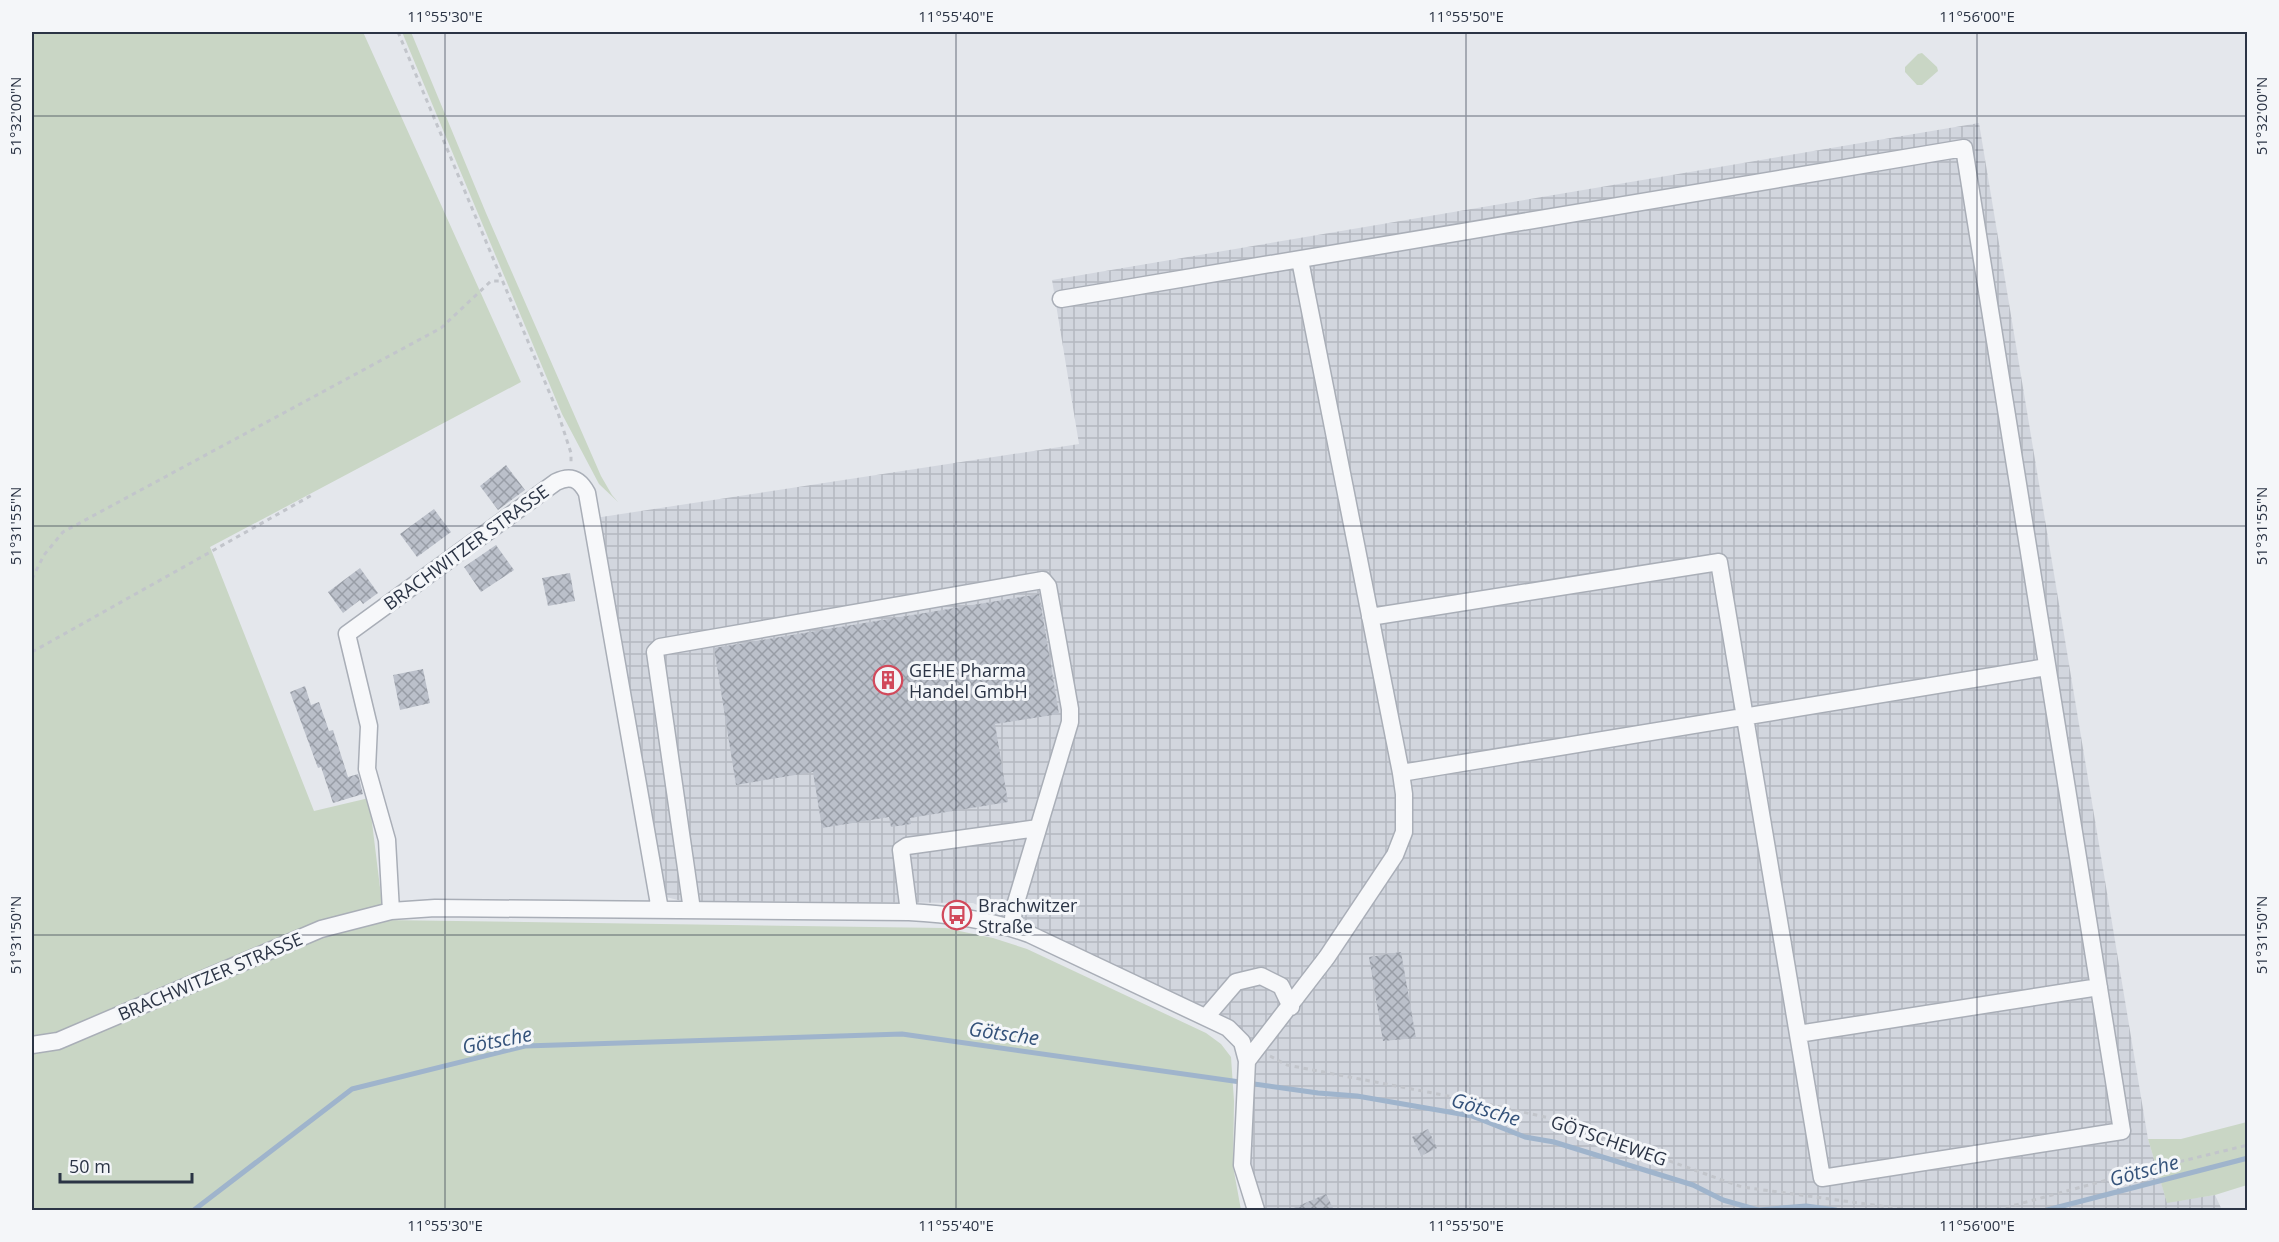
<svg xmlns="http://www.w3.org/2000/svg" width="2279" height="1242" viewBox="0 0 2279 1242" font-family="'Open Sans',sans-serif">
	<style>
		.industrial { fill: url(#industrial-grid) }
		.grass { fill: #c9d6c5 }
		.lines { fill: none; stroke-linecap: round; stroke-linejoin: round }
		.stream { stroke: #9fb4cc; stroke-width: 5 }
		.building { fill: url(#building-cross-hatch) }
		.minor-casing { stroke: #a9aeb7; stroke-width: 19 }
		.path { stroke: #c2c5cb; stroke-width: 3; stroke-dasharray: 4.5 4.5; stroke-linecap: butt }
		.minor { stroke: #f7f8fa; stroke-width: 16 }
		.ticks { fill: none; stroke: #2b3445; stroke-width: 1.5; stroke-opacity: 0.45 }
		.labels { text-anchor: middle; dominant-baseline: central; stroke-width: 6; stroke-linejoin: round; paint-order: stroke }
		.street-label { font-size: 18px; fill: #2b3445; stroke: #f4f6f9 }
		.poi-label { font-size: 18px; fill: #2b3445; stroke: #f4f6f9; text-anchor: start }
		.water-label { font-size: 20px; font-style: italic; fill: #34527a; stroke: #f4f6f9 }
		.neatline { fill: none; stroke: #2b3445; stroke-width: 2 }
		.ticks-label { font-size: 15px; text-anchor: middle; fill: #2b3445 }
	</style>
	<defs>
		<pattern id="industrial-grid" width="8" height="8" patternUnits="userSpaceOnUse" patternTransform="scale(1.5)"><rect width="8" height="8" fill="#d2d6de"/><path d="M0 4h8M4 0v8" fill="none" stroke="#b4b8c0"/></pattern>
		<pattern id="building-cross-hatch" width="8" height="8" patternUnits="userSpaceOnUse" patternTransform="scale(1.5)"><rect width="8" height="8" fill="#bbc0ca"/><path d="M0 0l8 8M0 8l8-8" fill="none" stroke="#989da6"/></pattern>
	</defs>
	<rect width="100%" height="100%" fill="#e4e7ec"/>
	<path class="industrial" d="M1979,123l169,1016 19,63 48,-7 7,15h-966l-14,-45 5,-105 -19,-32 -255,-125 -291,-2 -20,-5 -67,-378 484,-74 -27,-164z"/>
	<path class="grass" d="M32,32h331l158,350 -311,165 104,264 55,-13 15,122 561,8 48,10 34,11 179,84 15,11 10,13 3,44 -1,65 8,44h-1209z
		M402,32h9l75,181 115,263 11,19 6,7 -19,-18 -37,-70z
		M1922,53l15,14 1,4 -16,14h-5l-12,-13v-5l13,-13z
		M2247,1122v63l-32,10 -48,8 -19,-64h33z"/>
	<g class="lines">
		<path class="stream" d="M194,1210l158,-121 173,-43 377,-12 416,59 39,3 115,20 53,21 29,5 139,43 30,15 35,10 48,-4 30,4
			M2047,1210l201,-52"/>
	</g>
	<path class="building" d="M506,465l19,25 -27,20 -18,-24z
		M434,509l17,23 -34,25 -17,-23z
		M496,545l18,25 -33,22 -17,-25z
		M360,568l18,25 -15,11 -3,-4 -17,13 -15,-21z
		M570,573l5,28 -27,5 -6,-28z
		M1039,594l20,120 -64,10 13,78 -98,16 1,6 -20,3 -2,-10 -67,11 -9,-56 -77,13 -22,-137z
		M423,669l7,34 -30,7 -7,-35z
		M305,686l6,19 8,-3 10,29 4,-1 15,47 10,-3 5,20 -30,9 -12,-36 -3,1 -28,-76z
		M1401,952l15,86 -33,3 -14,-84z
		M1428,1129l9,19 -16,8 -9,-19z
		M1326,1194l8,16h-45z"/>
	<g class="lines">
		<g class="minor-casing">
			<path id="minor" d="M1061,299l903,-151 158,983 -300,47 -103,-616 -349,55
				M1401,773l646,-106
				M692,910l-37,-258 5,-5 383,-67 5,6 22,123v13l-56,187 -2,19
				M391,911l-4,-71 -20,-71 2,-43 -22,-92 209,-152c14,-7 23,-4 31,11l73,417
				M909,912l-8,-62 6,-4 131,-18
				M1206,1017l30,-35 25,-6 20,10 10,21
				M1798,1034l301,-47
				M32,1045l26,-4 263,-112 70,-18 44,-3 474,4c41,2 81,8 120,22l199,94 14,14 5,19 -5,104 14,45
				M1247,1061l80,-104 68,-102 9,-23v-38l-3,-21 -101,-513"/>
		</g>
		<path class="path" d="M398,32l160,381 13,40v11
			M32,579l12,-24 19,-23 378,-204 50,-47h11
			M32,652l280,-157
			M1270,1056l17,9 187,36 75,17 193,69 168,23
			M1997,1210l132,-36 119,-29"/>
		<use href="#minor" class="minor"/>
	</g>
	<path class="ticks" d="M445,32v1178M956,32v1178M1466,32v1178M1977,32v1178M32,116h2216M32,526h2216M32,935h2216"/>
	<defs>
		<g id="building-ring" transform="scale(1.5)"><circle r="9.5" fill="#f4f6f9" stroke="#d1495b" stroke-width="1.5"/><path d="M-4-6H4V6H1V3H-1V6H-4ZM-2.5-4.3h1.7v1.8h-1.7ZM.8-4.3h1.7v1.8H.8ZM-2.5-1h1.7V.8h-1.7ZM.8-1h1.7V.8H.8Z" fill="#d1495b"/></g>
		<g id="bus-ring" transform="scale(1.5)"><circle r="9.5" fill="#f4f6f9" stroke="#d1495b" stroke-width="1.5"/><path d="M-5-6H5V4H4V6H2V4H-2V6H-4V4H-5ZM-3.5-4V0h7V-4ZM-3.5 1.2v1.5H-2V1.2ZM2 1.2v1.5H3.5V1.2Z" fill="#d1495b"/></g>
	</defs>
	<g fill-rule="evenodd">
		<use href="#building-ring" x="888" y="680"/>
		<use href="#bus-ring" x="957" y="915"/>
	</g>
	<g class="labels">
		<g class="street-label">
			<text transform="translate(466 547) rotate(-36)">BRACHWITZER STRASSE</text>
			<text transform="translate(210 976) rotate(-23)">BRACHWITZER STRASSE</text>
			<text transform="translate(1609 1140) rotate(19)">GÖTSCHEWEG</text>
		</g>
		<g class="poi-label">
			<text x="909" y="670">GEHE Pharma<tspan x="909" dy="21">Handel GmbH</tspan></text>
			<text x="978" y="905">Brachwitzer<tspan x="978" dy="21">Straße</tspan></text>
		</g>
		<g class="water-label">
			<text transform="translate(1004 1033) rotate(8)">Götsche</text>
			<text transform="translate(497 1040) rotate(-11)">Götsche</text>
			<text transform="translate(1486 1109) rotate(17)">Götsche</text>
			<text transform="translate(2144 1170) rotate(-15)">Götsche</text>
		</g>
	</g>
	<rect width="2279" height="1242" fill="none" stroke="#f4f6f9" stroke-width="66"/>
	<path d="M60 1173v9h132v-9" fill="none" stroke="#2b3445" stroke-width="3"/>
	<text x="69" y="1173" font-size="18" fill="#2b3445" stroke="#f4f6f9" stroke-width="4.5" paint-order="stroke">50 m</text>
	<rect x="33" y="33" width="2213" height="1176" class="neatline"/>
	<g class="ticks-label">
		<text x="445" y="22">11°55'30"E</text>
		<text x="956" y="22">11°55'40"E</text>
		<text x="1466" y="22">11°55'50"E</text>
		<text x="1977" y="22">11°56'00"E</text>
		<text transform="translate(16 116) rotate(-90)" y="5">51°32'00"N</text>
		<text transform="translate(2262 116) rotate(-90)" y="5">51°32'00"N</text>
		<text transform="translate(16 526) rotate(-90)" y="5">51°31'55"N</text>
		<text transform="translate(2262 526) rotate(-90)" y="5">51°31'55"N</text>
		<text transform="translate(16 935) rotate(-90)" y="5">51°31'50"N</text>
		<text transform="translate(2262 935) rotate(-90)" y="5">51°31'50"N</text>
		<text x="445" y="1231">11°55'30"E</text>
		<text x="956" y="1231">11°55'40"E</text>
		<text x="1466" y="1231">11°55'50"E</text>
		<text x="1977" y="1231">11°56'00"E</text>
	</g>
</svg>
